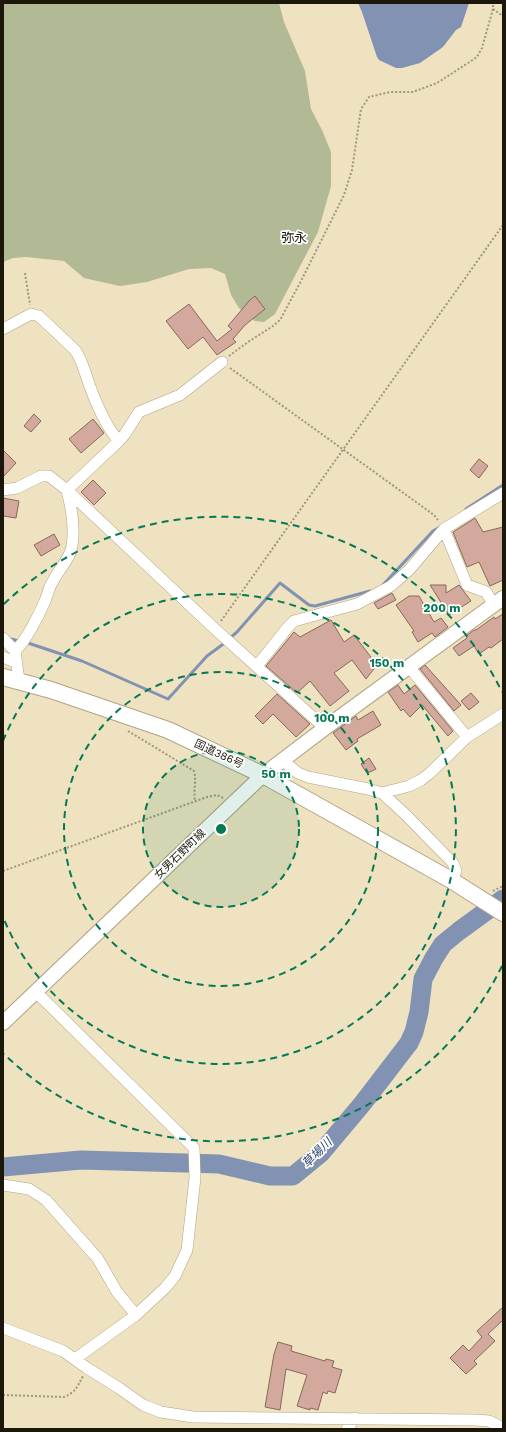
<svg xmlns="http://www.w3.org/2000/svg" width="506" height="1432" viewBox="0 0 506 1432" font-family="'Work Sans','Noto Sans JP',sans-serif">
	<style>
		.green { fill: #b1b995 }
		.water { fill: #8192b2 }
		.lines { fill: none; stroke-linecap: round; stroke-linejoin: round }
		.stream { stroke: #8192b2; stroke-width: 3 }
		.river { stroke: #8192b2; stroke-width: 19 }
		.building { fill: #d2a99c; stroke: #89685d }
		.minor-casing { stroke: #b0a484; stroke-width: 12 }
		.major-casing { stroke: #b0a484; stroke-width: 16 }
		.highway-casing { stroke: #b0a484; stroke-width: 18 }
		.path { stroke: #a0967d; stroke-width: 2; stroke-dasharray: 2 2; stroke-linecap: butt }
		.minor { stroke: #fff; stroke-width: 11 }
		.major { stroke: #fff; stroke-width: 14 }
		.highway { stroke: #fff; stroke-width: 16 }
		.ring { fill: none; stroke: #057954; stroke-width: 2; stroke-dasharray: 7 5 }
		.labels { text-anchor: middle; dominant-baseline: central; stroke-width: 3.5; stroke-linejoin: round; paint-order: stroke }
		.street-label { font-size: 11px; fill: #1c170b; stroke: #fff }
		.water-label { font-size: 12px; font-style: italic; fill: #2a416d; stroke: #fff }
		.quarter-label { font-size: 13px; fill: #1c170b; stroke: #fff }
		.centre { fill: #057954; stroke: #fff; stroke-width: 2 }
		.ring-label { font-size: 12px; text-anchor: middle; font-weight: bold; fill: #057954; stroke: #fff; stroke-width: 3.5; stroke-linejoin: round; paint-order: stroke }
	</style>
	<rect width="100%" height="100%" fill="#efe2c1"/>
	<path class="green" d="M3,3h276l5,19 21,49 6,38 11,21 9,22v34l-13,46 -43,82 -11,8 -9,-1 -16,-13 -8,-13 -6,-21 -14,-6 -22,1 -42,13 -27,4 -36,-8 -20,-17 -38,-4 -13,1 -10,4z"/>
	<path class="water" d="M358,3h111l-8,24 -5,3 -13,17 -23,16 -18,5h-6l-17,-8 -2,-3 -15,-45z"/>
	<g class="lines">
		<path class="stream" d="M466,509l37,-24
			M381,587l52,-56 7,-4
			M7,638l12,3
			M230,638l7,-6 43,-49 29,22 6,1 55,-15
			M25,642l57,19 86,38 39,-43 19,-14"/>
		<path class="river" d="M3,1167l78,-7 138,4 51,12h23l28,-23 42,-50 46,-60 5,-11 5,-20 4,-33 11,-21 9,-14 16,-13 44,-32"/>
	</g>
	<path class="building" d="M255,296l10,13 -20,16 -12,14 3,3 -19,13 -14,-18 -15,12 -22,-28 23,-17 28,37 15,-12 -4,-3 21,-25z
		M34,414l7,7 -10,11 -7,-6z
		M93,419l11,14 -23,20 -12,-14z
		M3,450l13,13 -13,14z
		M479,459l9,7 -9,12 -9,-8z
		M93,480l13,13 -12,12 -13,-13z
		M3,498l16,3 -3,17 -13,-2z
		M475,518l8,14 20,-5v53l-13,6 -11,-24 -12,5 -14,-35z
		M54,534l6,11 -19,11 -7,-11z
		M430,585h16v8l13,-8 12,16 -22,14z
		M392,593l4,7 -18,9 -4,-6z
		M409,596h10l15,26 7,-4 7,9 -13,10 -3,-4 -14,9 -6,-10 2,-1 -18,-26z
		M503,614v25l-12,9 -2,-1 -10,7 -5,-8 -15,10 -6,-8 14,-10 -1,-2 8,-6h2l18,-13 1,2z
		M331,620l13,22 10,-7 23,30 -11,14 -14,-19 -18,13 15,18 -19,15 -20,-25 -13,12 -31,-27 28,-34 6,5z
		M425,665l36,40 -7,6 -34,-42z
		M398,685l6,9 11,-9 38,46 -5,5 -26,-31 -12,12 -7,-8 -2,2 -13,-19z
		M471,693l8,9 -10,8 -8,-9z
		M277,694l33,30 -14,13 -23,-23 -10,10 -8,-8z
		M373,711l8,14 -24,14 1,2 -12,9 -13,-17 23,-17 2,4z
		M369,758l7,11 -6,3h-4l-5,-8z
		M503,1307v13l-15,14 7,7 -21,20 3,3 -11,10 -16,-16 13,-13 6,6 13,-14 -5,-6z
		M278,1342l14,4 -1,5 34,10 1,-2 8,2 -2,6 10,3 -7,23 -7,-2 -1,3 -4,-2 -5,18 -8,-2v2l-13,-4 10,-31 -21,-6 -6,41 -15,-3 9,-53z"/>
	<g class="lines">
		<g class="minor-casing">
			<path id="minor" d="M3,329l28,-15 8,2 36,34c7,10 10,22 14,34 6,17 18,45 30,57
				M3,490l14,-2 24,-12h8l18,14 148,139 110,99
				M67,490l52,-49 6,-7 14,-22 41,-17 42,-33
				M444,529l23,56 19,7 8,13
				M3,638l12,13 4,30
				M15,651c11,-10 24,-36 30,-50 3,-7 4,-14 8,-20 6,-12 17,-22 19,-35 3,-19 0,-37 -5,-55
				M3,657l14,6
				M255,665l6,-4 27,-34 6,-6 63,-17 34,-18 18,-16 35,-41 59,-36
				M409,667l58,70
				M282,760l16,13 10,4 60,12 14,4 24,22 47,48 3,8 -5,9
				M382,793l27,-7 12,-6 9,-7 37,-36 36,-23
				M36,992l158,156 1,30 -8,72 -12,26 -10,12 -29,27
				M3,1185l26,4 17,11 52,59 19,33 19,23 -61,44
				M3,1328l60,23 24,17 32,20 24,17 18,7 32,5 282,3 14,1 14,7
				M347,1429l8,-11"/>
		</g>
		<g class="major-casing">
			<path id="major" d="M3,1023l260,-248 62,-47 178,-130"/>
		</g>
		<g class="highway-casing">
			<path id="highway" d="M3,677l48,13 117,40 95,45 188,105 52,33"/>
		</g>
		<path class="path" d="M493,9l10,7
			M25,273l5,32
			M229,356l19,-14 25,-16 7,-6 21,-39 43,-86 8,-25 9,-61 8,-12 21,-5h23l24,-9 31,-20 9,-6 5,-9 11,-39v-6
			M230,368l204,147 4,5
			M221,621l282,-396
			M128,731l66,40c3,10 -1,18 1,30
			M3,871l204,-74 10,-2 6,3
			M493,891l10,-5
			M3,1395l61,2c12,-5 13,-10 19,-21"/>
		<use href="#minor" class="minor"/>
		<use href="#major" class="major"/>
		<use href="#highway" class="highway"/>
	</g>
	<circle cx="221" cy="829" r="78" fill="#057954" fill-opacity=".12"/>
	<g class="ring">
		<circle cx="221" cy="829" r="78"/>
		<circle cx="221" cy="829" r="157"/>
		<path d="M3 741A235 235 0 1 1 3 917"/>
		<path d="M502 966A313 313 0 0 1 4 1054M4 604A313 313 0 0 1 502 692"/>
	</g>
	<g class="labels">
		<g class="street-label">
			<text transform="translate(219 754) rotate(25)">国道386号</text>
			<text transform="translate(180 854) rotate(-44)">女男石野町線</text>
		</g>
		<g class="water-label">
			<text transform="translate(317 1153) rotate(-45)">草場川</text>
		</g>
		<g class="quarter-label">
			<text x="294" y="237">弥永</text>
		</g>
	</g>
	<circle cx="221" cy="829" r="6" class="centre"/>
	<g class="ring-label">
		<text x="442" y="612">200 m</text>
		<text x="387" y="667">150 m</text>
		<text x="332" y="722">100 m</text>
		<text x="276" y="778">50 m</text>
	</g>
	<rect width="506" height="1432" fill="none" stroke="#1c170b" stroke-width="8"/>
</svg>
